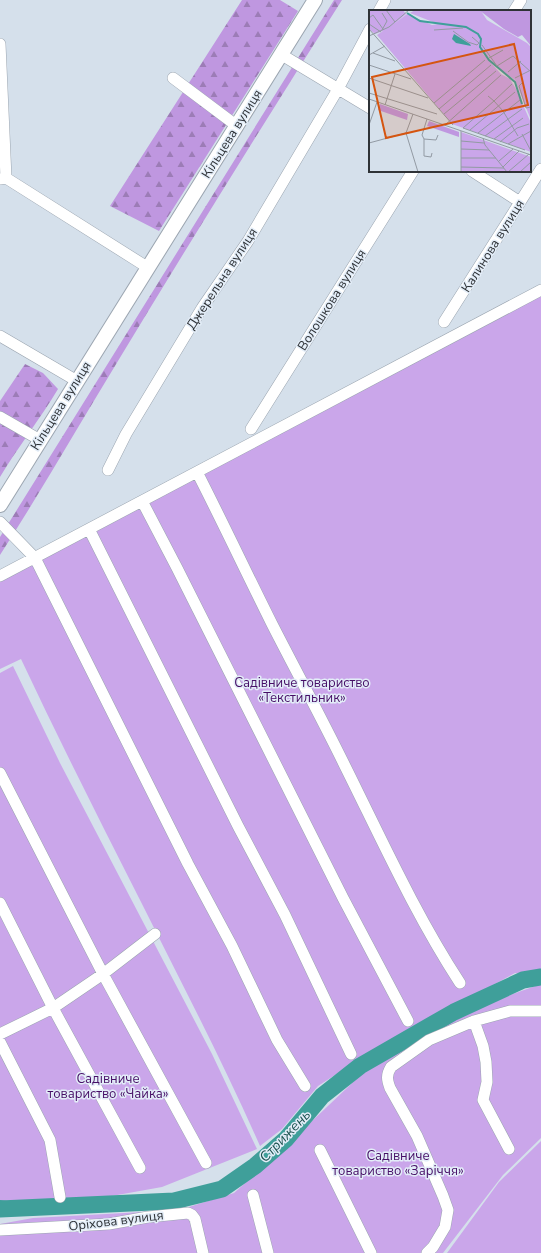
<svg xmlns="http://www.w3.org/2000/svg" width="541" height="1253" viewBox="0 0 541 1253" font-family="'Nunito Sans',sans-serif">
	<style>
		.green { fill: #caa6ea }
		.forest { fill: url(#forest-firs) }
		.water { fill: url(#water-waves) }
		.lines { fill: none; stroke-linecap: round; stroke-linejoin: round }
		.river { stroke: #3f9f9a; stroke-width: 17 }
		.minor-casing { stroke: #9ba5b0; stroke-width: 12 }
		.major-casing { stroke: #9ba5b0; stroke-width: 16 }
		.minor { stroke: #fff; stroke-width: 11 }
		.major { stroke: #fff; stroke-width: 14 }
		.labels { text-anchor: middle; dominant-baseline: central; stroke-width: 3; stroke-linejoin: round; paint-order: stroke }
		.street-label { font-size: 13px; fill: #2e3236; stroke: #e3edf8 }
		.park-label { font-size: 13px; fill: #460e66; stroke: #e3edf8 }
		.water-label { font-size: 14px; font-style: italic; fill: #1c5350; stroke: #e3edf8 }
		.inset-river { fill: none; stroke: #3f9f9a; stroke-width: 2 }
		.inset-road { fill: none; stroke: #929aa3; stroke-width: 1 }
		.view { fill: #d55510; fill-opacity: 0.15; stroke: #d55510; stroke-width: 2 }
		.inset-edge { fill: none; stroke: #2e3236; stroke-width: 2 }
	</style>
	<defs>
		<pattern id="forest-firs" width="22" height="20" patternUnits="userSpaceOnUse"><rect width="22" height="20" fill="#bf97e0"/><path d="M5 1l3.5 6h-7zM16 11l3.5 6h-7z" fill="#9c7cb6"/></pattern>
		<pattern id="water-waves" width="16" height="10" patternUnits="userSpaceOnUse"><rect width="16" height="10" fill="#3f9f9a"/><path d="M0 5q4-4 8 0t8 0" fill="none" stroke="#35827e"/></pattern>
	</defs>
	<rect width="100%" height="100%" fill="#d5e0eb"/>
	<path class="green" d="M541,292v683l-26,-2 -149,82 -48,31 -36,43 -22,17c-37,-84 -80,-166 -121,-248 -40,-79 -80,-158 -118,-239l-21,10v-98z
		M13,666l47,97 152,291 45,95 -95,38 -162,29v-543z
		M541,984v154l-38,37 -60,78h-443v-29l33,-6 146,-8 55,-17 39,-35 94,-89 71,-42 72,-32z
		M541,1141v112h-94l52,-71z"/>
	<path class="forest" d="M242,0h38l18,11 -139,220 -49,-25z
		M334,0h8c-75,118 -149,237 -221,356 -41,67 -79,134 -121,199v-18z
		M25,364l18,9 15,16c-18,30 -40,58 -58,88v-76z"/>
	<path class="water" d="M0,1200l49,7 -49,2z"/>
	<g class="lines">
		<path class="river" d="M0,1209l174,-8 48,-12 33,-23 31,-27 36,-43 38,-30 94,-54 69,-32 18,-3"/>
		<g class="minor-casing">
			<path id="minor" d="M379,11l6,-11
				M514,11l7,-11
				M0,44l6,134
				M282,55l88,53
				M173,78l64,48
				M472,171l48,31
				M0,179l6,-1 141,89
				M444,322l97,-153
				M0,336l77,45
				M0,417l40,23
				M251,429l162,-258
				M108,470l18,-36 76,-126 46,-67 90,-152 32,-60
				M197,472c26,51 50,102 75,152 24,47 49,93 72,140 37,74 71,150 116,219
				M142,501l35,67 166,330 65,123
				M0,522l35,36 153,306 44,82 45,94 28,46
				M89,529l149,297 47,89 66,139
				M0,576l541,-286
				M0,773l103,201 52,-40
				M0,903l53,105 87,160
				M474,1021l9,25 3,16 1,20 -4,18 26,49
				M0,1034l53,-26 50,-34 103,189
				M0,1042l50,98 10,57
				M320,1150l51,103
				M253,1195l15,58
				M0,1230l109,-6 39,-7 40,-4 4,2 3,4 8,34
				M427,1253l6,-6 12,-20 3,-17 -5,-14 -26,-60 -27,-48c-3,-8 -4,-13 1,-21l38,-27 45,-19 36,-10h31"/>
		</g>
		<g class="major-casing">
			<path id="major" d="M0,505l315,-505"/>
		</g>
		<use href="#minor" class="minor"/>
		<use href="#major" class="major"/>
	</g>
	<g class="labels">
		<g class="street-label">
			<text transform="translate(232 134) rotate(-58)">Кільцева вулиця</text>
			<text transform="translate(493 246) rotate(-58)">Калинова вулиця</text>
			<text transform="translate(222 279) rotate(-57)">Джерельна вулиця</text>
			<text transform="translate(332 300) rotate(-58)">Волошкова вулиця</text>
			<text transform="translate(61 406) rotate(-58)">Кільцева вулиця</text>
			<text transform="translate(116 1221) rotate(-7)">Оріхова вулиця</text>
		</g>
		<g class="park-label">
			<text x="302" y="683">Садівниче товариство<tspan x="302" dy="15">«Текстильник»</tspan></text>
			<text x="108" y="1079">Садівниче<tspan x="108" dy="15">товариство «Чайка»</tspan></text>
			<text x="398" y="1156">Садівниче<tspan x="398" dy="15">товариство «Заріччя»</tspan></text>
		</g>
		<g class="water-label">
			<text transform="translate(285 1136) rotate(-46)">Стрижень</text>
		</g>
	</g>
	<g transform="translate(369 10)">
		<rect width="162" height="162" fill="#d5e0eb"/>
		<path d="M0,0h34l3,4 -12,10 13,-10 25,11 6,-1 -28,-11 5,-3 66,1 6,9 40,23 4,4v73l-16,-40 -17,-12 -16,-18 1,4 18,20 9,5 6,10 15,34v29l-79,-28 -75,-89 6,-4 -8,3 -6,-5zM92,122l70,25v15h-70z" fill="#caa6ea"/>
		<path d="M110,0h52v36l-9,-11 -4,2 -14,-8zM11,94l28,10 -1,6 -29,-10zM60,111l30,11v5l-32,-11z" fill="#bf97e0"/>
		<path d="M85,24l16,10 1,2 -15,-3 -4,-4z" fill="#3f9f9a"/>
		<path class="inset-river" d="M38,3l13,8 46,6 12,7 3,5 -1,8 9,13 26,22 7,22"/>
		<path class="inset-road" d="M17,0l9,12M13,3l5,8 -5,9M0,8l4,-3 10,14M0,14l12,8M0,19l84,96M65,20l29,-2M84,21l15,11 9,3 2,-2 -7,-6M0,26l20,-9 20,-17M113,35l15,21 16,-10 18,16M4,43l22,8M0,45l16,-9M120,48l14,-8M0,55l42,14M139,62l13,-11M0,68l59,20M146,68l14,-7M154,72l-4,4 7,22 5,-1M143,74l-18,17 9,10 15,25M0,83l68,21M119,86l6,5 -31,27 62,22M0,89l162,56M65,93l51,-43M16,95l10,-31M70,99l52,-44M44,104l-7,19 12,39M75,104l52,-43M58,109l-5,16 2,4 12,1 2,-5M0,115l8,-23M76,115l56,-50M101,120l45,-38M109,123l42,-33M153,124l9,17M116,126l37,-27M114,128l2,7 22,27M55,129v17l7,1 1,-4M125,129l29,-21M92,131l23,2M131,132l17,-14 12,-4M0,133l37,-10M139,134l23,-13M92,139l28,1M92,148h35M130,151l14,-12M92,157l43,1M134,157l16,-16M92,162v-41M139,162l21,-18M151,162l11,-10"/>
		<path class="view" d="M145,34l14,61 -142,33 -14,-61z"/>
		<rect width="162" height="162" class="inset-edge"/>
	</g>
</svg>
